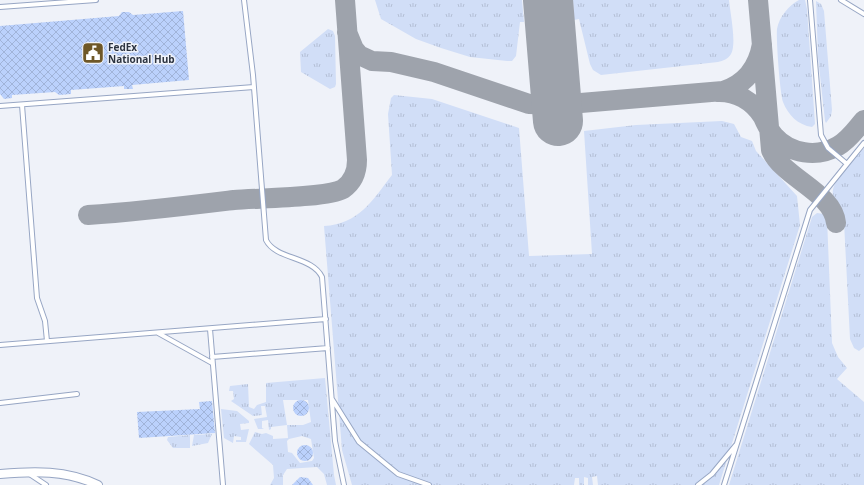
<svg xmlns="http://www.w3.org/2000/svg" width="864" height="485" viewBox="0 0 864 485" font-family="'Open Sans',sans-serif">
	<style>
		.grass { fill: url(#grass-tufts); fill-rule: evenodd }
		.lines { fill: none; stroke-linecap: round; stroke-linejoin: round }
		.taxiway { stroke: #9ea3ac; stroke-width: 20 }
		.runway { stroke: #9ea3ac; stroke-width: 50 }
		.building { fill: url(#building-cross-hatch) }
		.lane-casing { stroke: #97a6c4; stroke-width: 6 }
		.street-casing { stroke: #97a6c4; stroke-width: 10 }
		.lane { stroke: #fff; stroke-width: 4 }
		.street { stroke: #fff; stroke-width: 8 }
		.labels { text-anchor: middle; dominant-baseline: central; stroke-width: 3; stroke-linejoin: round; paint-order: stroke }
		.poi-label { font-size: 10px; font-weight: bold; fill: #2d3440; stroke: #eff2f9; text-anchor: start }
	</style>
	<defs>
		<pattern id="grass-tufts" width="24" height="20" patternUnits="userSpaceOnUse"><rect width="24" height="20" fill="#d1def7"/><path d="M3 7l-1-3M5 7V3M7 7l1-3M15 17l-1-3M17 17v-4M19 17l1-3" fill="none" stroke="#b4bfd5"/></pattern>
		<pattern id="building-cross-hatch" width="8" height="8" patternUnits="userSpaceOnUse"><rect width="8" height="8" fill="#bbd1fc"/><path d="M0 0l8 8M0 8l8-8" fill="none" stroke="#a1b4d9"/></pattern>
	</defs>
	<rect width="100%" height="100%" fill="#eff2f9"/>
	<path class="grass" d="M375,0h147l2,22h-4l-4,34 -4,5h-5l-37,-4 -29,-9 -25,-9 -35,-20z
		M573,0h156c1,12 8,44 2,54 -3,5 -8,7 -13,8l-117,13 -8,-5 -3,-6 -11,-45 -5,1z
		M799,0h6l2,9 8,115 -3,3c-14,-2 -24,-12 -29,-25 -3,-9 -7,-62 -6,-73 2,-12 12,-24 22,-29z
		M816,1l5,3 3,7 8,99 -1,6 -5,7 -1,-2 -7,-64z
		M328,29l5,2 2,5 1,48 -1,3 -5,2 -29,-17 -1,-20z
		M394,95l38,4 87,29 10,128 63,-2 -8,-123 52,-6 86,-4 12,3 7,13 11,4 4,10 41,45 3,29 -81,260h-121l-1,-9 -5,1 1,8h-5v-7l-4,-1v8h-5v-7h-4l-1,7h-222l-10,-35 -18,-224c35,-2 48,-25 68,-51l-4,-61 3,-16z
		M864,148v199l-5,4 -5,-3 -4,-9 -6,-117c-2,-10 -8,-17 -11,-27 -3,-14 22,-36 31,-47z
		M817,213l7,1 3,4 5,125 6,14 9,11 -10,11 27,23v83h-135l83,-268z
		M325,378l9,97 2,10h-9l-3,-11 -7,-7 -30,2 -4,6v10h-13l4,-7 -1,-13 -24,-21 6,-12 7,2 4,-1 7,3v3l15,-1 -1,-13 -16,2v2l-2,1 -1,-10 -6,1v7l2,1h-6l-4,-10 13,-2 -2,-11h-4l1,9 -9,1 -22,-15 3,-2 -1,-8h-4l1,-5 18,-2 1,23 5,2 3,-4 9,-3v-19zM283,400h25l3,22 -8,3h-16zM302,436l9,3 3,19 -2,3 -12,2 -8,-10 -4,-1 -1,-11 2,-2z
		M221,409l16,2 12,10v2l-9,1 1,6 8,-1 -3,13h-10v-2h5v-3l-7,-1 -1,7 -9,-5z
		M212,434l-4,9 -16,3 2,-11z
		M190,435v13h-17l-6,-8 1,-3z"/>
	<g class="lines">
		<path class="taxiway" d="M758,0l13,150c12,28 62,42 65,73
			M347,32l7,17 5,6 13,6 19,1 43,10 95,32 28,1 166,-14c23,-7 35,-24 39,-47
			M717,92c19,-1 36,9 46,25 3,7 6,13 11,19 16,18 43,22 64,10 11,-6 18,-17 26,-26
			M88,215c49,-3 97,-9 146,-15 23,-2 93,-2 109,-11 10,-7 14,-17 14,-29l-12,-160"/>
		<path class="runway" d="M548,0l10,121"/>
	</g>
	<path class="building" d="M183,11l6,69 -57,5 1,4h-9v-3l-53,4v4l-12,1 -4,-3 -43,3v3l-8,1 -4,-5v-68l119,-10 3,-4h7l4,3z
		M293 408a8 8 0 1 1 16 0a8 8 0 1 1-16 0Z
		M212,401l3,32 -76,5 -2,-26 63,-3 -1,-7z
		M297 453a8 8 0 1 1 16 0a8 8 0 1 1-16 0Z
		M300,477l8,1 5,7h-21z"/>
	<g class="lines">
		<g class="lane-casing">
			<path id="lane" d="M244,0l9,75 13,165c10,20 46,16 56,37l13,164 9,44
				M841,0l23,14
				M0,7l96,-7
				M22,105l15,193 8,23 2,20
				M0,106l254,-19
				M847,164l17,-21
				M210,329l13,156
				M158,333l54,30
				M0,345l326,-26
				M212,357l116,-9
				M332,399l27,43 39,32 31,11
				M0,403l77,-9
				M28,473l18,12
				M698,485l14,-11 24,-29
				M724,485l86,-275 37,-46 -19,-16 -7,-13 -11,-135"/>
		</g>
		<g class="street-casing">
			<path id="street" d="M0,474c34,-3 66,-4 98,11"/>
		</g>
		<use href="#lane" class="lane"/>
		<use href="#street" class="street"/>
	</g>
	<defs>
		<g id="civic-square" transform="scale(1.15)"><rect x="-9" y="-9" width="18" height="18" rx="4" fill="#6e5727" stroke="#eff2f9"/><path d="M-.6-6.5H3V-4.5H.6V-3L4-1V1h2V6H-6V1h2V-1L-.6-3ZM-1.2 2.5V6h2.4V2.5Z" fill="#fff"/></g>
	</defs>
	<g fill-rule="evenodd">
		<use href="#civic-square" x="93" y="53"/>
	</g>
	<g class="labels">
		<g class="poi-label">
			<text x="108" y="47">FedEx<tspan x="108" dy="12">National Hub</tspan></text>
		</g>
	</g>
</svg>
